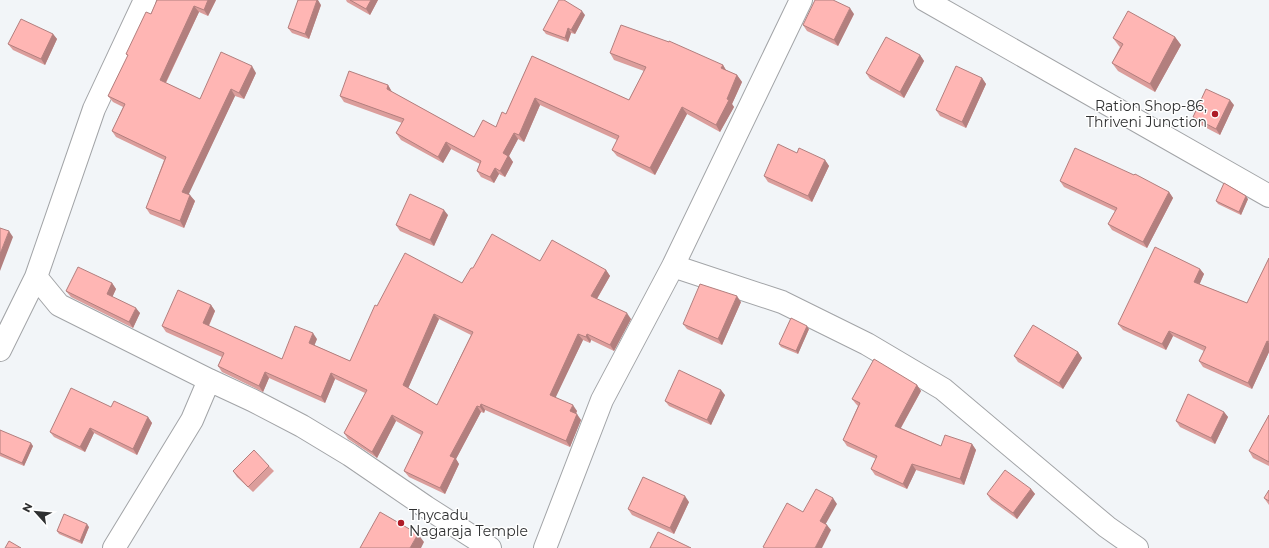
<svg xmlns="http://www.w3.org/2000/svg" width="1269" height="548" viewBox="0 0 1269 548" font-family="Montserrat,sans-serif">
	<style>
		.lines { fill: none; stroke-linecap: round; stroke-linejoin: round }
		.street-casing { stroke: #a2a4a7; stroke-width: 24 }
		.secondary-casing { stroke: #a2a4a7; stroke-width: 24 }
		.street { stroke: #fff; stroke-width: 22 }
		.secondary { stroke: #fff; stroke-width: 22 }
		.wall { fill: #db9d9b; fill-rule: evenodd }
		.shaded-wall { fill: #b27f7e }
		.building { fill: #ffb6b4; stroke: #b27f7e; fill-rule: evenodd }
		.poi-dot { fill: #ae1b27; stroke: #fff; stroke-width: 1.5 }
		.labels { text-anchor: middle; dominant-baseline: central; stroke-width: 3; stroke-linejoin: round; paint-order: stroke }
		.poi-label { font-size: 14px; fill: #2f3031; stroke: #fff; text-anchor: end }
	</style>
	<rect width="100%" height="100%" fill="#f2f5f8"/>
	<g class="lines">
		<g class="street-casing">
			<path id="street" d="M145,0l-51,109 -58,168 23,28 150,75 43,20 50,26 48,29 76,52 64,41
				M673,266l109,36 85,42 76,45 164,138 30,21
				M0,350l36,-73
				M114,548l78,-128 17,-40
				M545,548l57,-148 71,-134 128,-266"/>
		</g>
		<g class="secondary-casing">
			<path id="secondary" d="M925,0l344,196"/>
		</g>
		<use href="#street" class="street"/>
		<use href="#secondary" class="secondary"/>
	</g>
	<path class="wall" d="M216,0l-8,16 -9,-4 -33,71 34,16 56,-26 -12,26 -9,-3 -47,98 7,7 -11,27 -34,-14 -4,-6 18,-48 -48,-23 -4,-6 11,-24 -10,-5 -5,-6 20,-40 -2,-2 25,-40z
		M346,0h32l-8,15 -23,-13z
		M321,5l-12,34 -17,-6 -4,-5z
		M854,14l-16,32 -31,-15 -4,-6z
		M585,15l-10,19 -4,-1 -3,9 -22,-8 -3,-4z
		M53,34l4,5 -12,26 -32,-15 -5,-6z
		M1175,37l6,8 -26,47 -37,-21 -6,-8 8,-16 -1,-1 -6,-8z
		M610,53l113,12 3,5 11,5 5,7 -10,22 2,3 -14,25 -33,-18 -32,61 -38,-19 -5,-6 5,-10 -77,-35 -16,37 -6,-3 -9,17 4,6 -8,15 -6,-3 -5,9 -13,-6 -4,-6 3,-7 -29,-15 -8,14 -42,-23 -5,-7 6,-10 -58,-21 -4,-6 48,-11 4,7 82,45 22,-10 10,-13 26,-58 97,44 15,-29 -30,-11z
		M920,55l4,6 -20,37 -34,-19 -4,-6z
		M982,78l4,6 -20,44 -26,-12 -4,-6z
		M1234,105l-14,30 -23,-12 -4,-6z
		M825,160l4,6 -17,36 -44,-20 -4,-6z
		M1060,181l109,11 4,6 -26,50 -35,-18 -4,-6 7,-13 -51,-24z
		M1248,199l-7,16 -23,-11 -2,-3z
		M448,215l-14,31 -34,-15 -4,-6z
		M1269,258v94l-17,37 -49,-22 -4,-6 5,-10 -31,-15 -7,14 -43,-20 -5,-6 82,-55 4,5 -5,10 48,19z
		M540,261l66,9 4,6 -13,23 34,20 -17,32 -23,-11 -1,3 -7,-3 -28,57 22,14 -1,3 5,6 -11,27 -85,-37 -1,3 -3,-1 -25,47 3,5 -14,30 -36,-17 -5,-6 17,-36 -25,-14 -19,37 -29,-19 -4,-6 21,-40 -30,-14 -10,24 -56,-25 -6,14 -41,-20 -4,-6 4,-9 -56,-25 -4,-6 49,-21 4,6 -6,15 73,33 35,-20 -3,6 36,16 27,-55 85,-23 11,-15zM439,319l32,16 -34,70 -29,-17z
		M112,283l4,6 -4,8 28,16 -7,15 -62,-31 -5,-6z
		M741,302l-19,43 -35,-16 -4,-5z
		M809,329l-11,25 -17,-7 -2,-3z
		M1078,352l4,6 -19,31 -45,-27 -4,-6z
		M917,385l4,6 -20,37 40,18 31,-2 4,6 -12,35 -48,-15 -9,19 -32,-14 -4,-6 5,-10 -29,-13 -4,-6 15,-34 -2,-2 -4,-5z
		M725,395l-14,30 -42,-19 -4,-5z
		M1224,412l4,5 -13,27 -35,-17 -4,-6z
		M1269,415v51l-16,-8 -4,-7z
		M148,417l4,6 -15,32 -43,-22 -9,19 -31,-15 -4,-5z
		M0,430l33,16 -9,20 -24,-10z
		M269,466l5,5 -21,21 -16,-15 -4,-6z
		M1031,489l4,5 -18,25 -26,-19 -4,-6z
		M1264,498l5,3v4z
		M689,502l-15,32 -42,-19 -4,-6z
		M89,527l-7,17 -23,-10 -2,-3z"/>
	<path class="shaded-wall" d="M208,0h8l-8,16 -4,-6z
		M317,0h1l3,5 -12,34 -4,-5z
		M371,0h7l-8,15 -4,-6z
		M194,6l5,6 -35,74 -4,-6z
		M850,8l4,6 -16,32 -4,-6z
		M582,11l3,4 -10,19 -4,-4z
		M568,28l3,5 -3,9 -3,-4z
		M53,34l4,5 -12,26 -4,-6z
		M1175,37l6,8 -26,47 -5,-8z
		M920,55l4,6 -20,37 -4,-6z
		M723,65l4,7 -6,-4z
		M252,66l4,7 -12,26 -5,-6z
		M737,75l5,7 -10,22 2,3 -14,25 -4,-7z
		M982,78l4,6 -20,44 -4,-6z
		M388,85l4,7 -5,-3z
		M231,89l4,7 -48,102 -5,-6z
		M535,98l5,7 -16,37 -5,-7z
		M1230,100l4,5 -14,30 -4,-6z
		M682,107l5,7 -32,61 -5,-7z
		M514,133l4,6 -9,17 4,6 -8,15 -5,-6 3,-18z
		M446,142l5,7 -8,14 -5,-6z
		M825,160l4,6 -17,36 -4,-6z
		M495,168l4,6 -5,9 -4,-6z
		M1169,192l4,6 -26,50 -4,-6z
		M190,195l5,6 -11,27 -4,-7z
		M1246,196l2,3 -7,16 -2,-3z
		M444,210l4,5 -14,31 -4,-6z
		M9,231l4,6 -13,34v-17z
		M1200,269l4,5 -6,14 -4,-6z
		M606,270l4,6 -15,26 -4,-6z
		M112,283l4,6 -5,11 -4,-6z
		M737,296l4,6 -19,43 -4,-6z
		M211,305l4,6 -8,18 -4,-6z
		M136,308l4,5 -7,15 -4,-6z
		M627,313l4,6 -17,32 -4,-6z
		M434,314l5,5 -32,72 -4,-6z
		M807,326l2,3 -11,25 -2,-3z
		M1169,331l4,5 -7,14 -4,-6z
		M313,333l4,6 -4,10 -4,-6z
		M578,334l5,6 -29,61 -4,-6z
		M587,334l4,6 -1,3 -4,-6z
		M1267,341l2,2v9l-17,37 -4,-6z
		M1078,352l4,6 -19,31 -4,-6z
		M265,372l4,6 -6,14 -4,-6z
		M331,373l4,6 -10,24 -4,-6z
		M917,385l4,6 -22,40 -4,-5z
		M721,390l4,5 -14,30 -4,-5z
		M481,404l4,6 -1,3 -4,-6z
		M573,405l4,6 -3,6 -4,-6z
		M477,406l4,6 -25,47 3,5 -14,30 -5,-6 10,-32z
		M1224,412l4,5 -13,27 -4,-6z
		M577,414l4,6 -11,27 -4,-6z
		M392,415l4,6 -19,37 -5,-6z
		M148,417l4,6 -15,32 -4,-6z
		M90,428l4,5 -9,19 -5,-5z
		M31,443l2,3 -9,20 -2,-3z
		M972,444l4,6 -12,35 -4,-6z
		M912,464l4,6 -9,19 -4,-5z
		M1031,489l4,5 -18,25 -4,-6z
		M685,496l4,6 -15,32 -4,-6z
		M833,498l4,6 -13,23 -4,-6z
		M87,524l2,3 -7,17 -2,-3z
		M827,525l4,5 -9,18h-7z
		M418,534l6,8 -3,6h-11z"/>
	<path class="building" d="M157,0h51l-4,10 -10,-4 -34,74 40,19 21,-47 31,14 -13,27 -8,-4 -49,103 8,3 -10,26 -34,-13 20,-51 -54,-26 13,-27 -17,-8 20,-41 -2,-1 20,-42 5,2z
		M298,0h19l-12,34 -17,-6z
		M350,0h21l-5,9z
		M559,0h5l18,11 -11,19 -3,-2 -3,10 -22,-8z
		M815,0h18l17,8 -16,32 -31,-15z
		M1128,11l47,26 -25,47 -38,-21 11,-19 -10,-6z
		M21,19l32,15 -12,25 -33,-15z
		M621,25l48,17v-1l54,24 -2,3 16,7 -10,24 2,1 -13,25 -34,-18 -32,61 -38,-18 7,-14 -84,-38 -16,37 -5,-2 -11,20 5,3 -8,15 -5,-3 -5,9 -13,-6 4,-10 -35,-19 -8,15 -42,-24 8,-14 -64,-23 9,-25 39,14 -1,4 87,48 9,-17 13,7 6,-15 4,2 26,-58 97,44 17,-33 -36,-14z
		M886,37l34,18 -20,37 -34,-19z
		M956,66l26,12 -20,44 -26,-12z
		M1206,89l24,11 -14,29 -23,-12z
		M778,144l19,9 2,-5 26,12 -17,36 -44,-20z
		M1075,148l59,27 1,-1 34,18 -26,50 -35,-18 9,-16 -57,-27z
		M1224,183l22,13 -7,16 -23,-11z
		M410,194l34,16 -14,30 -34,-15z
		M0,228l9,3 -9,23z
		M492,234l48,27 12,-21 54,30 -15,26 36,17 -17,32 -23,-11 -1,3 -8,-3 -28,61 23,10 -3,6 7,3 -11,27 -85,-37 -1,3 -3,-1 -27,50 5,2 -15,30 -36,-17 19,-39 -31,-17 -20,37 -28,-19 23,-43 -36,-17 -10,24 -56,-25 -6,14 -41,-20 6,-13 -62,-27 16,-36 33,15 -8,18 79,36 13,-33 18,7 -4,10 41,18 25,-56 2,1 28,-53 57,30 9,-15h2zM434,314l39,18 -36,73 -34,-20z
		M1155,247l45,22 -6,13 53,21 22,-45v84l-2,-1 -19,42 -49,-22 7,-14 -37,-16 -7,13 -44,-20z
		M78,267l34,16 -5,11 29,14 -7,14 -63,-31z
		M700,284l37,12 -19,43 -35,-15z
		M791,318l16,8 -11,25 -17,-7z
		M1033,325l45,27 -19,31 -45,-27z
		M874,359l43,26 -22,41 46,20 4,-11 27,9 -12,35 -48,-15 -9,20 -32,-15 6,-13 -34,-16 17,-37 -8,-4z
		M679,370l42,20 -14,30 -42,-19z
		M71,388l40,19 3,-6 34,16 -15,32 -43,-21 -10,19 -30,-15z
		M1188,394l36,18 -13,26 -35,-17z
		M1269,415v47l-20,-11z
		M0,430l31,13 -9,20 -22,-10z
		M254,450l15,16 -21,21 -15,-16z
		M1005,470l26,19 -18,24 -26,-19z
		M643,477l42,19 -15,32 -42,-19z
		M816,489l17,9 -13,23 7,4 -12,23h-50l-2,-1 24,-44 16,9z
		M1269,490v11l-5,-3z
		M380,512l38,22 -8,14h-50z
		M64,514l23,10 -7,17 -23,-10z
		M658,532l33,16h-41z
		M9,541l12,7h-16z"/>
	<g class="poi-dot">
		<circle cx="1215" cy="114" r="4"/>
		<circle cx="401" cy="523" r="4"/>
	</g>
	<g class="labels">
		<g class="poi-label">
			<text x="1207" y="106">Ration Shop-86,<tspan x="1207" dy="16">Thriveni Junction</tspan></text>
			<text x="409" y="515" text-anchor="start">Thycadu<tspan x="409" dy="16">Nagaraja Temple</tspan></text>
		</g>
	</g>
	<g transform="translate(36 512) rotate(297)" stroke="#ffffff" stroke-width="3" paint-order="stroke">
	<path d="M0-3L7 15L0 10L-7 15Z" fill="#2f3031"/>
	<text y="-6" font-size="11" font-weight="bold" text-anchor="middle" fill="#2f3031">N</text>
	</g>
</svg>
